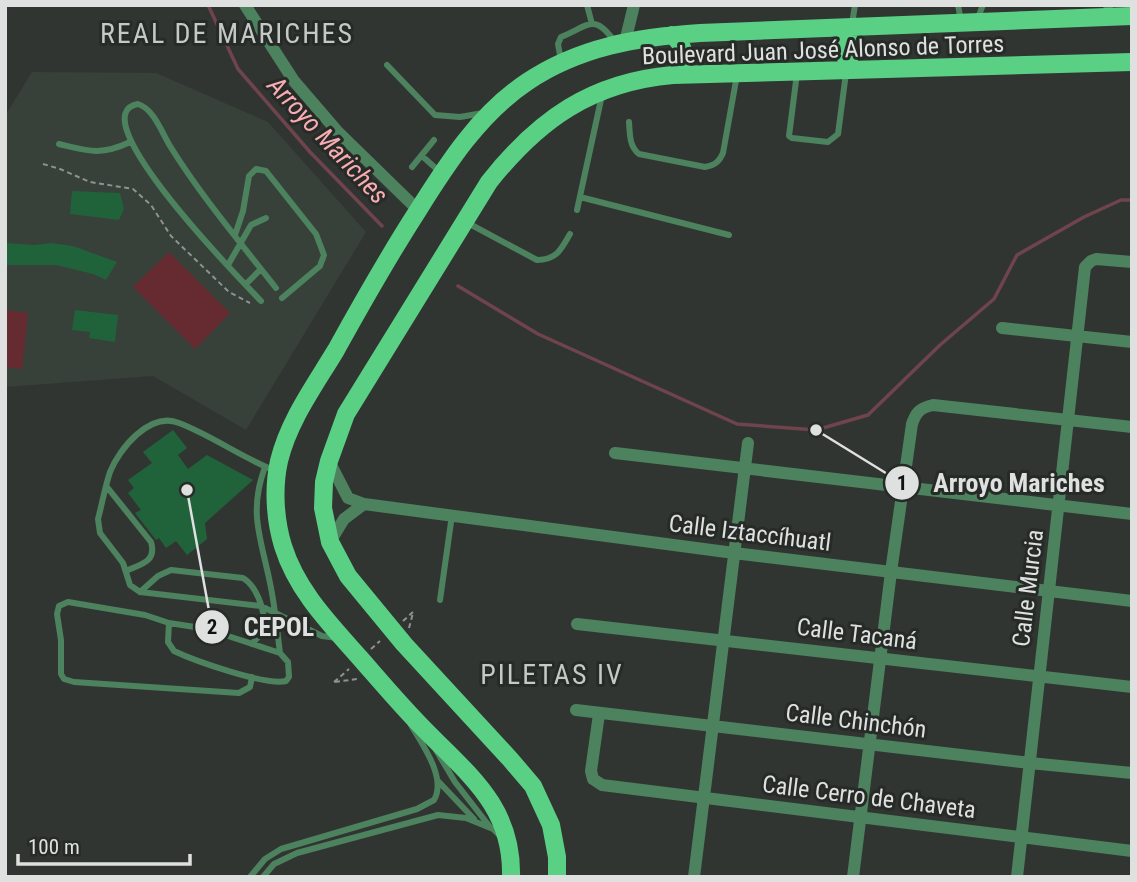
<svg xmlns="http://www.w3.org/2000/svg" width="1137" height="882" viewBox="0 0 1137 882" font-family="'Roboto Condensed',sans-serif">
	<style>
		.built { fill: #374039 }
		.green { fill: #662a31 }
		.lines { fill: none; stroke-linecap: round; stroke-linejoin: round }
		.stream { stroke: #6f444d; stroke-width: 3.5 }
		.building { fill: #20633a }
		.path { stroke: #8f9290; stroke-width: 2; stroke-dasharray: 5 3.5; stroke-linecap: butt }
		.lane { stroke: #4d825e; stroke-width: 6 }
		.street { stroke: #4d825e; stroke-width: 12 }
		.primary { stroke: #5ad085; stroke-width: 18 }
		.labels { text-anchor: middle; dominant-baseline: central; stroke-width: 6; stroke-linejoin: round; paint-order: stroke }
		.street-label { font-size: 24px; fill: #dee1df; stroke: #272b28 }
		.water-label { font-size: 26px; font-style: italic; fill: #f9adb3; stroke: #272b28 }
		.quarter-label { font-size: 28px; letter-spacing: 2px; fill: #c4c9c5; stroke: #272b28 }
		.leader { fill: none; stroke: #dee1df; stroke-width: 2.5 }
		.callout-dot { fill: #dee1df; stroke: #272b28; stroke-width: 2.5 }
		.mark-label { font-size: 21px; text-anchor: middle; font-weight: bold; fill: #111 }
		.callout-label { font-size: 26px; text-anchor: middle; font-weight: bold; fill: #dee1df; stroke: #272b28; stroke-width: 6; stroke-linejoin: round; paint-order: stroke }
	</style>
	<rect width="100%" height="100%" fill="#313532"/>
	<path class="built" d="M32,72l124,1 112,49 98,110 -120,198 -93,-54 -148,11v-271z"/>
	<path class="green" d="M169,252l61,61 -35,36 -62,-62z
		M5,310l23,3 -6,56 -17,-2z"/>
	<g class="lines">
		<path class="stream" d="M208,5l30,64 72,83 72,74
			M458,286l80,48 199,90 79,6 52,-15 72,-70 54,-46 23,-44 67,-38 37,-17h11"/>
	</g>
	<path class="building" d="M72,191l48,2 4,16 -5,11 -49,-6z
		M5,243l29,2 17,-2 22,3 44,16 -11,18 -13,-6 -37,-9h-51z
		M75,310l43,5 -3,27 -26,-4 1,-6 -18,-2z
		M173,430l14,18 -9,7 10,14 19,-14 46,25 -48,43 2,16 -20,16 -11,-14 -10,7 -7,-10 -3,2 -21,-27 6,-3 -13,-17 6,-5 -6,-8 24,-17 -9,-11z"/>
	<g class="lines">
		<path class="path" d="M43,164l17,5 30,13 43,7 18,16 20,31 58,56 21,11
			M403,621l10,-9
			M409,628l4,-15
			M371,649l9,-8
			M334,682l15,-13
			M335,682l22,-3"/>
		<path class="lane" d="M587,5l5,19
			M958,5l3,16
			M1105,5l10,8
			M977,20l6,-15
			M852,24l3,-19
			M561,61l-3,-17 3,-7c29,-12 33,-24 54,5
			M387,65l48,50 25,2 23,-4
			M797,73l-8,63 3,2 36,4 10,-8 8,-61
			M629,122c1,12 0,24 10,32l66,13c10,-2 14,-5 18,-14l14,-78
			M59,144c29,7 42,12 71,-2
			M422,156l18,16
			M412,167l22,-27
			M580,197l149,38
			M577,210l25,-115
			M466,222l71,38c20,0 24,-11 33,-26
			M235,235l8,-24 6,-35 7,-7 10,2 50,63 8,21 -4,11 -38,32
			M228,265l23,-40 15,-7
			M246,284l15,-15
			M261,301c-17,-18 -184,-187 -123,-197 16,5 24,29 32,42 31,50 70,96 106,142
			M265,467c-17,46 -4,71 5,116 5,23 7,46 10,70
			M276,471c-34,-13 -63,-35 -97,-48 -29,-12 -60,26 -69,49 -5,15 -8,32 -12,47l2,14 23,30 7,22 10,7 121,14 61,30 15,2
			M107,487l44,55c6,20 -10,22 -25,29
			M140,592l18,-16 13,-6 72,8c15,9 23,36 21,52l-12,14
			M440,600l12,-85
			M169,623l-1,19 6,9c21,10 92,35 112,30l3,-4 -1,-15 -8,-9 -52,-17 -33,-9 -26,-4 -24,-8 -77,-13 -9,4 -2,8 4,26v34l3,5 10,3 165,11 11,-6 2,-10
			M436,750l19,32 35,45
			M438,781l36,38
			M250,877l15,-18 16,-10 136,-40 17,-9c13,-22 -12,-56 -23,-75
			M263,877l11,-13 23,-11 141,-38 28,3 27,11 8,8"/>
		<path class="street" d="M245,5l49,76 43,50 81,79
			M625,42l9,-37
			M1002,328l130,14
			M615,453l517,61
			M329,461l19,37 16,6 370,49 398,48
			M330,542l14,-23 20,-15
			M577,624l555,63
			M576,710l454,53 102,10
			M599,714l-8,57 2,8 9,6 530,66
			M694,877l54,-434
			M853,877l38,-305 21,-148c4,-12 8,-16 21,-19l199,22
			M1017,877l68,-610 6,-6 5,-2 36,3"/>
		<path class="primary" d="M852,27c-9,15 -12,28 1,42
			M672,35c15,12 15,27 1,40
			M511,877c2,-70 -42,-102 -86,-147 -23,-23 -44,-48 -65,-72 -30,-34 -63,-67 -77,-112 -8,-26 -10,-58 -4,-85 10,-41 36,-76 57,-111 26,-47 52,-93 81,-138 30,-48 62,-98 110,-130 52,-35 111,-45 173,-49l432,-17
			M557,877v-20l-6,-32 -18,-39 -23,-27 -106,-115 -56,-68 -18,-34 -7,-34 1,-26 5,-21 17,-47 143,-232c50,-63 103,-100 184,-107l459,-13"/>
	</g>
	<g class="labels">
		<g class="street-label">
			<text transform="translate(823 50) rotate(-2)">Boulevard Juan José Alonso de Torres</text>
			<text transform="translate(750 533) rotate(7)">Calle Iztaccíhuatl</text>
			<text transform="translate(1028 588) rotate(-83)">Calle Murcia</text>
			<text transform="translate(857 634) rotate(7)">Calle Tacaná</text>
			<text transform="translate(856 721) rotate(7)">Calle Chinchón</text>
			<text transform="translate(869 797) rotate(7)">Calle Cerro de Chaveta</text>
		</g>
		<g class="water-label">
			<text transform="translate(328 140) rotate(47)">Arroyo Mariches</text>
		</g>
		<g class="quarter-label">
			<text x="227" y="33">REAL DE MARICHES</text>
			<text x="552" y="674">PILETAS IV</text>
		</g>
	</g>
	<path class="leader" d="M816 430L902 483M187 490L212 627"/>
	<g class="callout-dot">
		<circle cx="816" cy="430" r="7"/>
		<circle cx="187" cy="490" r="7"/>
		<circle cx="902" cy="483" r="18"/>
		<circle cx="212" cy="627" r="18"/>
	</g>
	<g class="mark-label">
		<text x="902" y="490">1</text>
		<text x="212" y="634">2</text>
	</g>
	<g class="callout-label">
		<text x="1019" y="492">Arroyo Mariches</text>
		<text x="279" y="636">CEPOL</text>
	</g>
	<rect width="1137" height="882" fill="none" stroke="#dee1df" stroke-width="14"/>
	<path d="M18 854v10h172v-10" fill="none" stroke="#dee1df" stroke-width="3.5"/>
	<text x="28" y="854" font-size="21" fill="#dee1df" stroke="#272b28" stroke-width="5" paint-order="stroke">100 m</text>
</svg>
